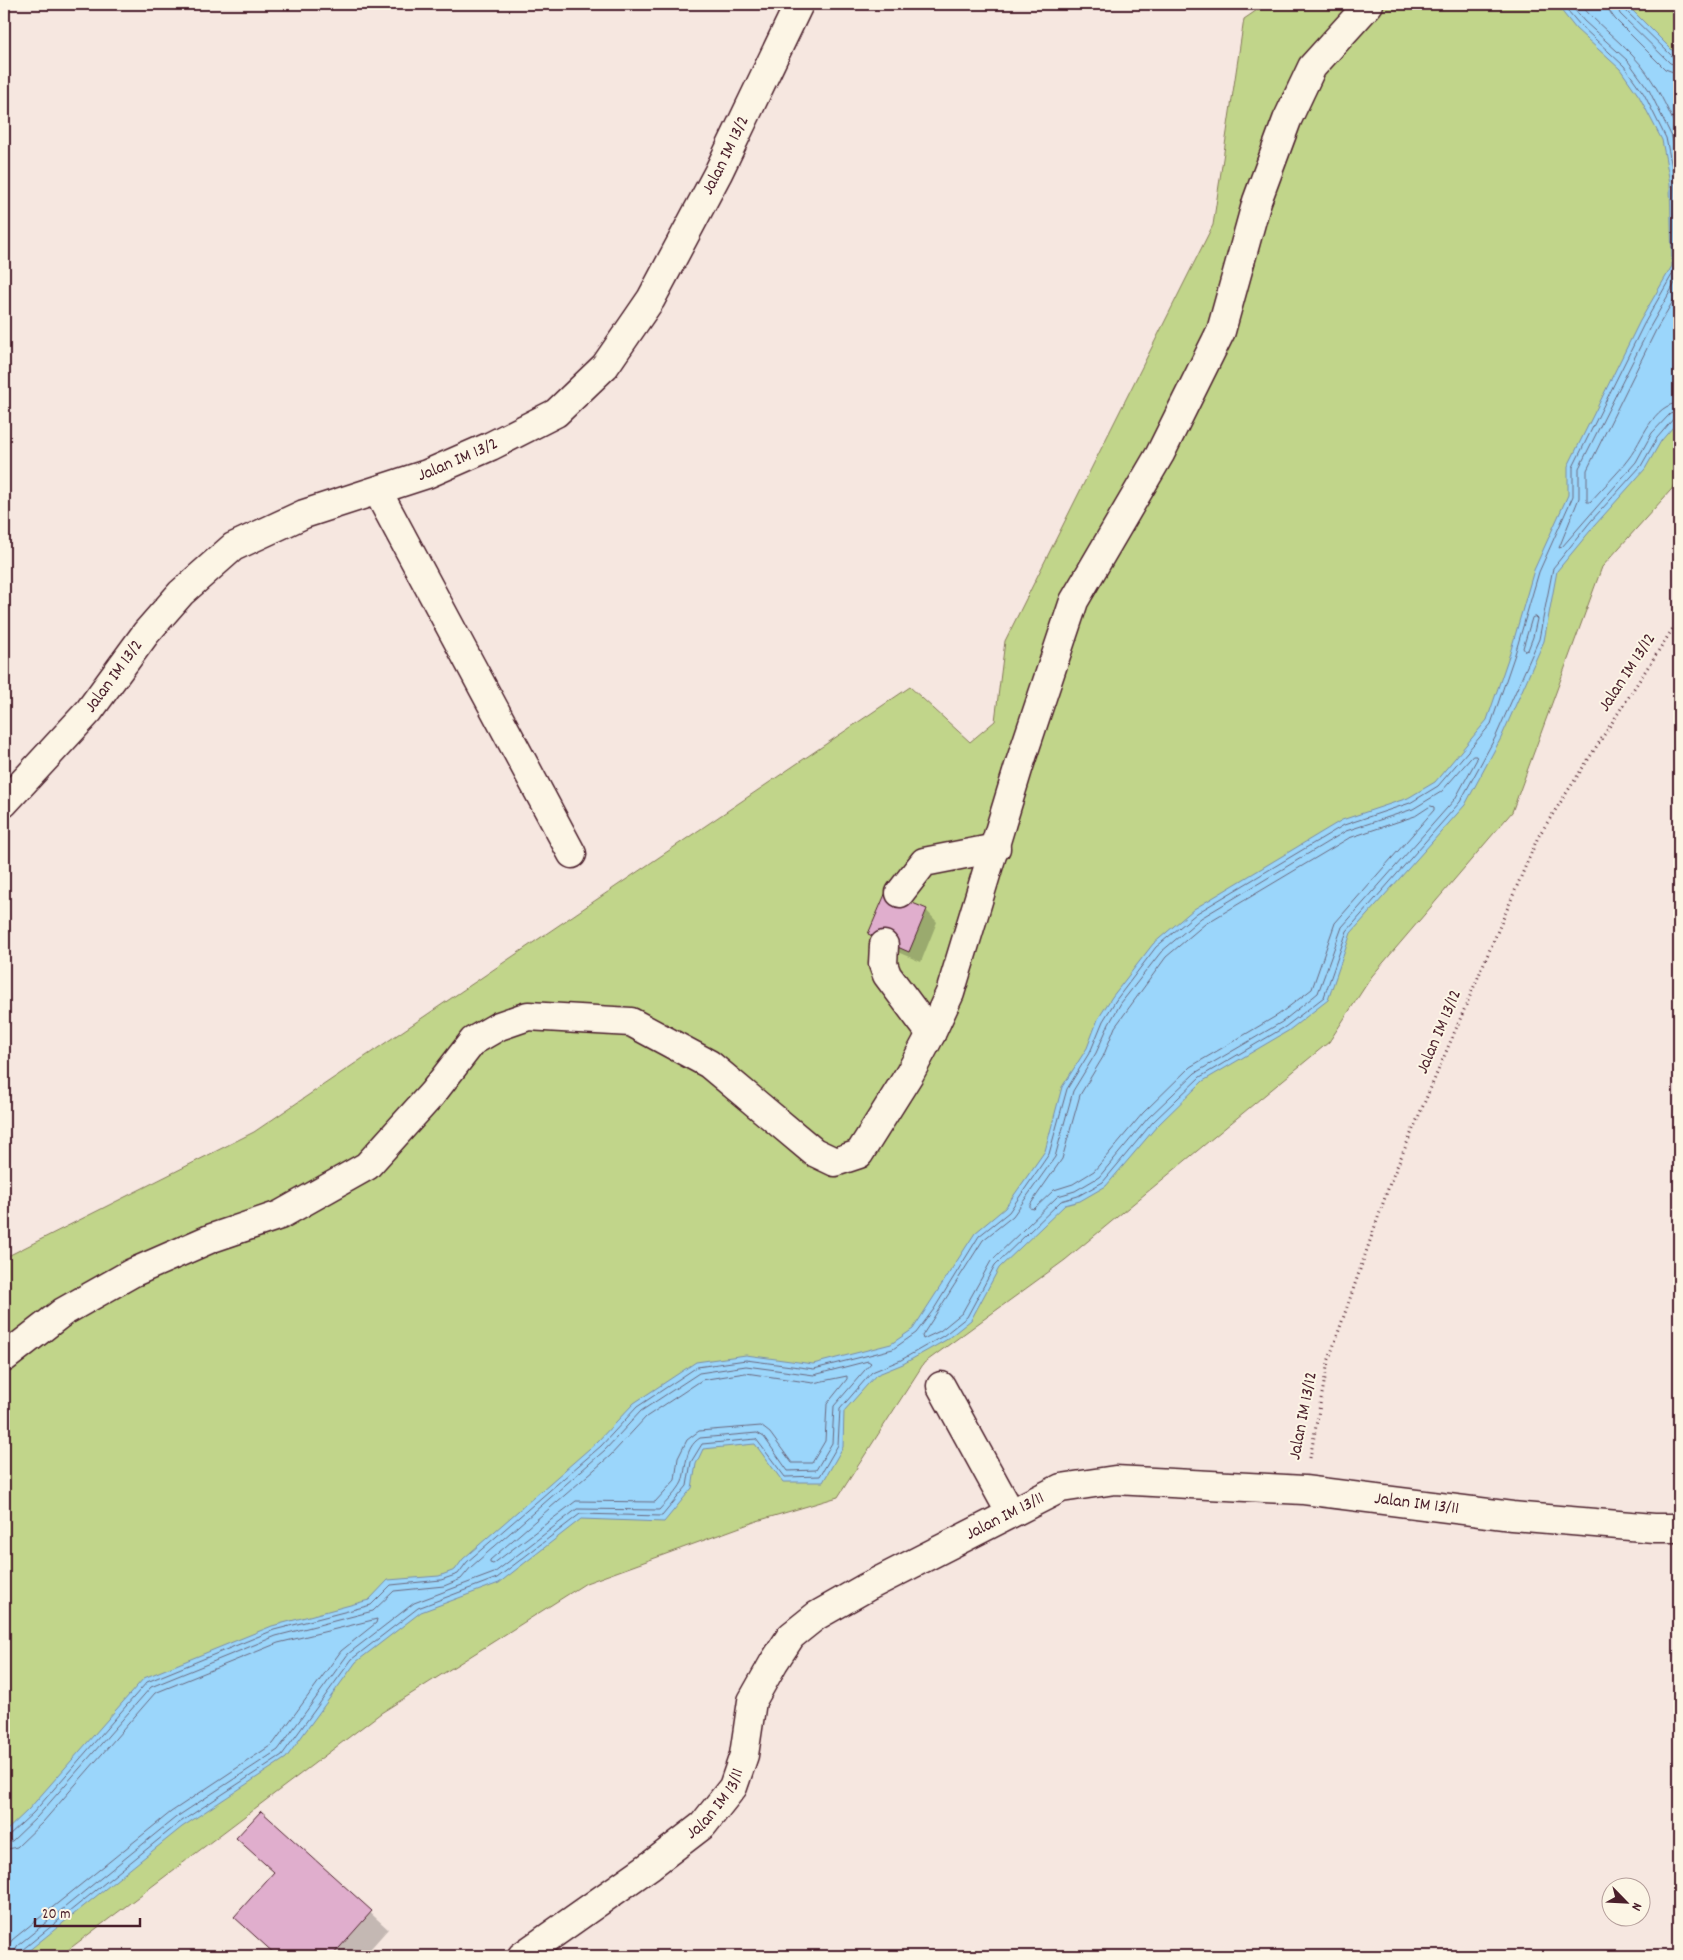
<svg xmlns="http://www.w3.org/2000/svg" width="1683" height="1960" viewBox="0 0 1683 1960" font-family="Dekko,sans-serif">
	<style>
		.green { fill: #c1d58a; stroke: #867a5a }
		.water { fill: #9bd6fb; stroke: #7b8da8 }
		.shadow { fill: #0003 }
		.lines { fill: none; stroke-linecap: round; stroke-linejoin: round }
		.shore { stroke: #6a687e; stroke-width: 1 }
		.building { fill: #e0aecd; stroke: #4a1f2b }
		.minor-casing { stroke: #4a1f2b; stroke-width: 31 }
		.path { stroke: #4a1f2b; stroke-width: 3; stroke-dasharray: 1 4; stroke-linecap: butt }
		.minor { stroke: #fcf5e5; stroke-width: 28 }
		.labels { text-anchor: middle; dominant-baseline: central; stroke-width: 4; stroke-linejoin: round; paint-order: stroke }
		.street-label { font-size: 18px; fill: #4a1f2b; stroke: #fcf5e5 }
	</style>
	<rect width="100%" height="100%" fill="#f6e7e0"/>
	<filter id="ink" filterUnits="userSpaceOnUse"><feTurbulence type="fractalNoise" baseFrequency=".02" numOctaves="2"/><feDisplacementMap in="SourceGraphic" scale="10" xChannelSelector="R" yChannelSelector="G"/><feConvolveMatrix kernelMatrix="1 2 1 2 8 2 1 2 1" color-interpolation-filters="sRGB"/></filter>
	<g filter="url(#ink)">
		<path class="green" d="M1266,4h413v477l-77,86 -90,245 -140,164 -43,66 -264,218 -141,103 -86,134 -81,24 -171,62 -205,130 -321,243h-56v-698l250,-126 656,-445 60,55 25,-21 10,-80 208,-416 31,-206z"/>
		<path class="water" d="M1556,4h70l53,53v363l-18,21 -16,28 -50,56 -38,46 -13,70 -43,97 -36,67 -114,128 -23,67 -40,31 -85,50 -46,45 -51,60 -26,15 -15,4 -66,63 -28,52 -25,20 -43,24 -27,11 -32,36 -1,36 -20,35h-40l-28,-38 -52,5 -7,15 -4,24 -28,34 -83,-3 -82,64 -78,29 -65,50 -70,96 -104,69 -160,129h-18v-123l25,-24 115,-131 128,-52 97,-26 19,-20 51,-4 16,-6 8,-11 134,-117 37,-39 62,-41 50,-7 67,9 78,-20 22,-15 62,-96 30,-25 40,-57 17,-64 25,-39 11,-29 14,-22 41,-53 41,-35 148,-89 66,-22 27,-16 52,-62 23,-67 24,-83 34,-75v-29l72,-145 32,-55 -2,-83 -8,-43 -23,-44 -19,-27 -44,-40z"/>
		<path class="shadow" d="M926,910l11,12 -16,40 -40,-17 -12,-11z
			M261,1813l127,116 -24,27h-87l-42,-39 40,-44z"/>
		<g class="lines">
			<path class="shore" d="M1570,4l14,17 44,40 21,29 23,47 7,35
				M1580,4c16,19 35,33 52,51 21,21 35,52 47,79
				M1609,4l1,8 5,7 50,50 14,5
				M1616,4l4,10 50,49 9,3
				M1623,4l1,5 50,49 5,2
				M1679,276l-29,51 -71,141v30l-20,50 3,-1 74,-85 16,-29 18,-19 9,-3
				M1679,291l-23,39 -69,140v32h3c13,-15 28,-28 39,-44 13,-17 24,-54 50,-55
				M1535,617l2,2 -4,18 -5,13 -3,1 -2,-3 9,-30z
				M1473,756h3l1,3 -22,40 -113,128 -24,66 -36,29 -87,51 -47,45 -49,59 -24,14 -17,5 -67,65 -29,52 -22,18 -17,8 -1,-3 61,-96 30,-24 42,-59 18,-66 23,-38 13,-29 12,-21 40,-51 40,-34 145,-87 67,-22 28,-17z
				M1431,806l3,1v3l-99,113 -23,66 -34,26 -88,52 -47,46 -49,58 -21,13 -19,6 -20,19 -4,-1v-3l32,-46 18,-64 23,-38 12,-30 51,-70 39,-33 144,-86 66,-22z
				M746,1373l67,10 34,-7v3l-20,25 -2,37 -13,22h-20l-22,-30 -9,-7 -62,5 -12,9 -9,18 -3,22 -20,22 -79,-1 -83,63 -3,-1v-3l120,-104 36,-39 56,-37z
				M4,1836l5,-1 24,-22 114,-131 127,-52 97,-25 20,-20 50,-5 17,-6 9,-12 134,-116 36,-39 60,-40 49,-7 68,9 79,-20 23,-16 18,-24 45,-73 30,-24 40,-58 18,-65 24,-39 12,-29 13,-21 40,-53 41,-34 147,-88 66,-22 28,-17 53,-62 24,-70 24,-82 34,-76v-29l71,-143 33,-58 -2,-84 -9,-44 -22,-44 -20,-28 -44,-41 -18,-21
				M4,1843l8,-2 25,-24 114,-130 125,-51 97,-25 21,-20 50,-5 17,-7 10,-12 134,-117 36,-39 58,-38 47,-7 68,9 54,-14 3,2 -37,43 -2,37 -16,27 -28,1 -24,-34 -7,-4 -57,5c-16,10 -13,29 -18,44 -4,9 -16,20 -23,28l-82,-1 -83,64 -80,30 -66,51 -70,96 -103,68 -158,128 -4,10
				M4,1850l13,-3 26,-25 112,-129 123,-50 99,-24 -1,4 -35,28 -68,93 -102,68 -159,128 -5,8 -1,8
				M19,1956l3,-6 157,-127 103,-68 70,-96 66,-51 79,-30 83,-64 82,2 25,-30 4,-24 11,-18 54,-5 29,38 35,-1 18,-31 2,-36 32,-37 29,-12 42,-24 24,-19 28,-52 66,-64 17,-5 25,-14 50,-60 47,-45 85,-50 39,-30 23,-66 113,-129 36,-66 43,-97 14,-71 38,-47 50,-55 16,-28 17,-20 5,-1"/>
		</g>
		<path class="building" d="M886,892l41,17 -18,43 -41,-18z
			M261,1811l111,100 -40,45h-55l-43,-39 40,-45 -38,-34z"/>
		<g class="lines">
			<g class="minor-casing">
				<g id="minor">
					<path d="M378,492l194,362"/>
					<path id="s1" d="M4,803l85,-92 57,-78 35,-40 52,-46 71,-33 123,-40 64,-28 65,-33 49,-47 46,-67 67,-126 81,-169"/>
					<path d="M900,893l24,-31 72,-14"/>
					<path d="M884,945l-1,19 4,11 44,59"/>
					<path d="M4,1358l59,-46 69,-39 80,-35 68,-23 87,-49 65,-72 41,-53 26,-15 29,-10 103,6 78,42 105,88 21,10 24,-8 51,-81 21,-39 19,-41 69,-227 55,-165 86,-147 61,-123 36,-130 30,-81 25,-53 57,-63"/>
					<path d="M941,1386l69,126"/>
					<path id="s2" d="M522,1956l129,-91 52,-40 30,-38 11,-32 8,-54 22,-39 17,-26 25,-20 51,-29 194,-99 54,-8 189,10 208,26 142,12h25"/>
				</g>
			</g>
			<path class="path" d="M1310,1458l18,-96 62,-179 148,-346 141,-218"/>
			<use href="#minor" class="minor"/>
		</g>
	</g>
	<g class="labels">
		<g class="street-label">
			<text stroke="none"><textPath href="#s1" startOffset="1006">Jalan IM 13/2</textPath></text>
			<text stroke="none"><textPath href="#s1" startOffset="586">Jalan IM 13/2</textPath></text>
			<text transform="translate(1628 673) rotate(-57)">Jalan IM 13/12</text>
			<text stroke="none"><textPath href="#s1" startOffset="168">Jalan IM 13/2</textPath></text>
			<text transform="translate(1440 1032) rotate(-67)">Jalan IM 13/12</text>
			<text transform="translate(1304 1416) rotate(-79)">Jalan IM 13/12</text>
			<text stroke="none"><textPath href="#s2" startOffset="1102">Jalan IM 13/11</textPath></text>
			<text stroke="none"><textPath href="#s2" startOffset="682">Jalan IM 13/11</textPath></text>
			<text stroke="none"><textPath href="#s2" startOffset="248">Jalan IM 13/11</textPath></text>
		</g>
	</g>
	<rect width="1683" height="1960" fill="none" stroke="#fcf5e5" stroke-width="20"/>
	<rect x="10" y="10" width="1663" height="1940" fill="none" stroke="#4a1f2b" stroke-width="2" filter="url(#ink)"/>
	<g transform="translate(1626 1902) rotate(114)"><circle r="24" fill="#fcf5e5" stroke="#b59f9b"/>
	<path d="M0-4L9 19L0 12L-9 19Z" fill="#4a1f2b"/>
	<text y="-8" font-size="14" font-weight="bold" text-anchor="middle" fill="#4a1f2b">N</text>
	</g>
	<path d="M35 1918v8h105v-8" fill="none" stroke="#4a1f2b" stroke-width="2.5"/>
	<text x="42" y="1918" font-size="15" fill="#4a1f2b" stroke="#fcf5e5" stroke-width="4" paint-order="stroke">20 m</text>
</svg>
